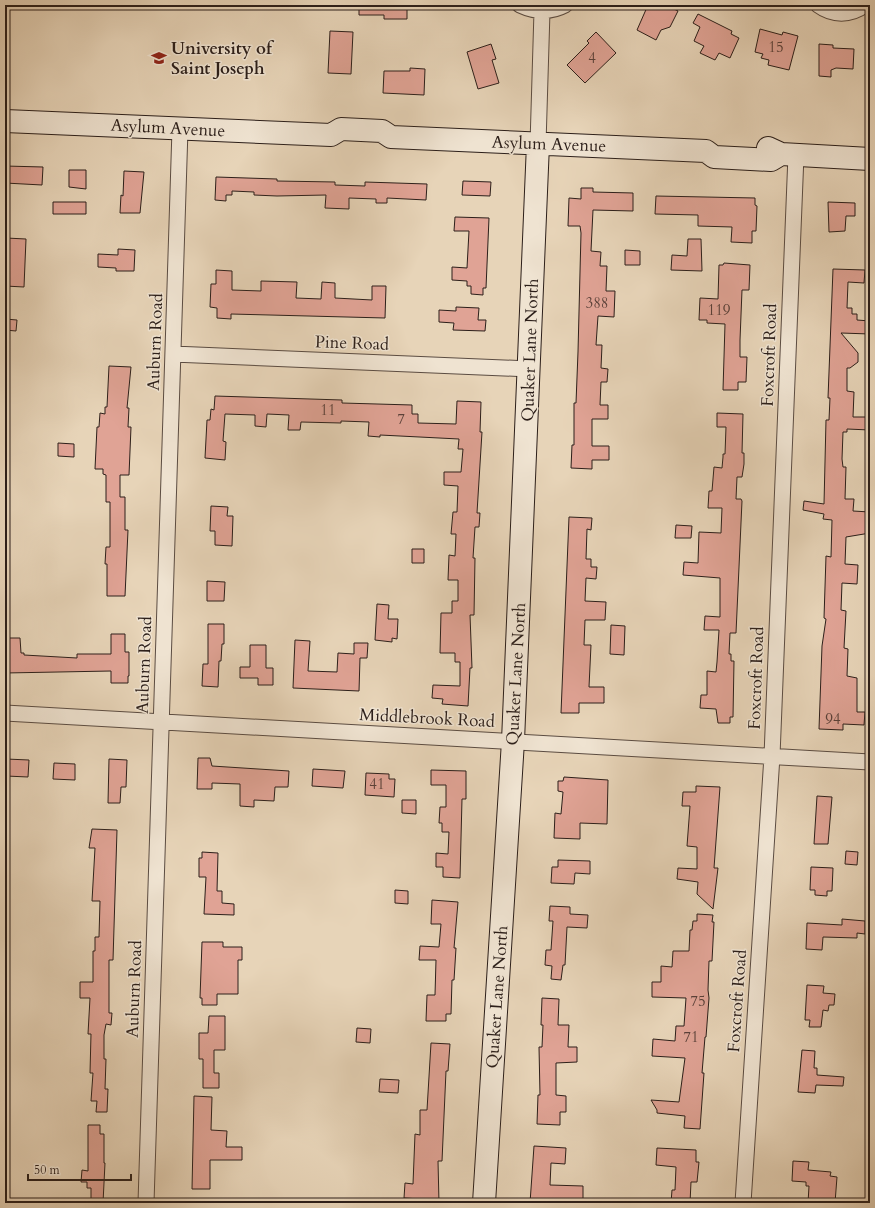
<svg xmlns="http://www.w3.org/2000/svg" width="875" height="1208" viewBox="0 0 875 1208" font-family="Cardo,serif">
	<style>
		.building { fill: #e0a395; stroke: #2c1f1a }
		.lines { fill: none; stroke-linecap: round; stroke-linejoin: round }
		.street-casing { stroke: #5b4c42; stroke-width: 17 }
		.secondary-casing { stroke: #2c1f1a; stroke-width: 24 }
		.street { stroke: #efe3d1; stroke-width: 15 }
		.secondary { stroke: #efe3d1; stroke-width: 22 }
		.labels { text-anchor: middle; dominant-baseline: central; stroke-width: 3; stroke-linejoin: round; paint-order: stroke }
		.number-label { font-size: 15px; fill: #594039 }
		.poi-label { font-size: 17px; font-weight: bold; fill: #2c1f1a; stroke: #efe3d1; text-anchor: start }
		.street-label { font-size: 17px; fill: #2c1f1a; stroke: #efe3d1 }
	</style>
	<rect width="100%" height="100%" fill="#e7d4b8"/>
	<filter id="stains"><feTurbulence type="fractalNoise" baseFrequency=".005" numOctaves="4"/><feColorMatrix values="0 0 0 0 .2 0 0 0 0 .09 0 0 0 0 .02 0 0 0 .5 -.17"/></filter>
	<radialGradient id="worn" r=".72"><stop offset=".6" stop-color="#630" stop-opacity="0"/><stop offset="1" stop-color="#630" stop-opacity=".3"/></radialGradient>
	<path class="building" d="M359,5h48v14h-23v-4h-25z
		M648,5h18l12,6 -8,16 -9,3 -5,10 -19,-10z
		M698,14l34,17 -1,3 8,4 -9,20 -11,-5 -4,7 -15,-7 4,-7 -10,-5 6,-14 -7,-4z
		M760,29l22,6 1,-3 15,4 -9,34 -21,-5 1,-5 -8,-2 2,-4 -8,-2z
		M330,31l23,1 -2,42 -23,-1z
		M596,32l20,21 -31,30 -18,-18 22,-22 -2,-2z
		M491,44l5,15 -4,1 7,23 -21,6 -11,-37z
		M819,44l14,1v3l21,1 -1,20 -17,-1 -5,2v7l-12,-1z
		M410,68l15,1 -1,26 -41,-2 1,-22h26z
		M5,166l38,1 -1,18 -37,-2z
		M69,170h17v19l-17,-2z
		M124,171l20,1 -4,41h-20l1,-18 2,1z
		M216,177l61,2v2l58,1v3l30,1v-4l62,2 -1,16 -39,-2v5h-11v-4l-27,-1v11l-24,-1 1,-13 -49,1 -23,-1v-3l-22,-1v4h-6v6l-11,-1z
		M463,181l28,1 -1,14 -28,-1z
		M581,188h12v4l40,1v18l-40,-1 -2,41 10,1 -1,14h7l-1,25h9l-1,26 -16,-1 -2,29h6l-1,23 7,1 -1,13h-6l-1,23h8v14h-16v27h17v14h-17v9l-21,-1 1,-23h2v-42h2l2,-51 3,-119 -1,-7h-12l1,-28 12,1z
		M656,196l99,2v7l2,1 -1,25h-4v12l-21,-1 1,-15 -34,-1v-11l-43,-1z
		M53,202h33v12h-33z
		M828,202l27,1v13h-9l-1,15 -16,1z
		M455,217l34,1 -3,70h-3v7l-12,-1v-8h-4v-5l-15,-1v-13l15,1 2,-37h-15z
		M6,238l20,1 -2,48 -19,-1z
		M688,239h13l1,32 -31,-1 1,-15 15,1z
		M118,249l17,1 -1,21h-18v-3l-18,-1v-13l20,1z
		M625,250l15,1v14h-15z
		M724,263l26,2 -1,25h-7l-2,50v17h7l-1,25h-8v8h-15l2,-66 -18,-1v-3h-8l1,-22 18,1 1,-34h4z
		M833,269l32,1 -1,13 -16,-1 -1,26h5v6h5v6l13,1v13l-29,-1 17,20v9l-8,6h-3v23l7,1 -1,25h17v13l-23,-1v3h-4l-1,27 1,8h3l-1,32h9l-1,12 17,1v21l-24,4 -1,27 13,1 -1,19 -15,-1 -1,27 5,1 -2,37 4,1 -1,27 10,2v34h8l-1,13 -21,-1v6l-24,-1 3,-83 4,-27 -2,-1 2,-62 5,1 1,-37 -9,-1 1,-5 -21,-4 1,-9 20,3 2,-84h3l1,-22h-2z
		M216,270l16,1v19l29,1v-10l36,1 -1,16 25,1 1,-17 13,1v15l37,2v-14h14l-1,32 -154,-4v5l-14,-1v-10l-7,-1 1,-23h5z
		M456,307l23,1 -1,12h8l-1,11 -32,-1 1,-7 -15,-1v-12l17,1z
		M5,319l12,1 -1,11 -11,-1z
		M109,366l22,1 -4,41h2l-1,19h3l-2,48h-9v22h5v33h3l-3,66h-18v-32h-2l1,-17h4v-45h-4v-27l-3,-1v-5h-8l2,-42h2l1,-14 5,1v-7h2z
		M215,396l127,4v3l70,2v9h6v9l38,1 1,-23 24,1 -1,30h2l-5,81h3l-1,14h-4l-2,31h2l-1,57h-4l2,53h-2l-2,38 -26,-2 1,-5 -11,-1 1,-13 27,1v-24h-5v-9h-15l1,-40h11v-12h6v-21h-10l1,-25 6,1 1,-22h-5l2,-22h4l1,-26 -14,-1v-13h17l2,-23h-5l1,-10 -79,-4v2l-12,-1 1,-14 -28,-1v2l-40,-1 -1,8h-12l1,-15 -22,-1 -1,13 -11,-1v-11l-30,-1 -2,27 3,1 -1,18 -20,-2 2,-38h3l1,-11 3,1z
		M717,413l26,1 -1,39h2v11l-2,13h-5l-1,22h5l1,2 -6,132h-6l-1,21h2v7h3l-1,56h-3v6h-12l-2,-14 -16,-1 1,-13h6v-24l9,1 1,-10 2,-32h-15l1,-14 15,1v-39l-37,-3 1,-13 14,1 1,-31 22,1 1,-25h-14l1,-17h3l2,-24 8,1 1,-11v-3h2l1,-27h-9z
		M58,443l16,1v13l-16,-1z
		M211,506l17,1 -1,9h6l-1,30 -17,-1v-14h-5z
		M569,517l23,1 -1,12 -4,-1 -1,30h5v8h6l-1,12 -10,-1 -1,23 21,1 -1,18h-20l-1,25h7l-2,42h15v16h-25v10h-18z
		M676,525l16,1 -1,12h-16z
		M412,549h12v14h-12z
		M207,581l18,1 -1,19h-17z
		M377,604l12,1 -1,14h10l-1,20 -5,-1v4l-17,-2z
		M208,624h16v20h-2l-1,17h-2l-1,26 -16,-1 1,-22h5z
		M611,625l14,1 -1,29 -14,-1z
		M111,634h14v18h4v24h-1v7h-17v-12l-106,2 2,-35h13l1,15h3v2l53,3v-4h34z
		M295,640l15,1 -2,30 29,1 1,-19 16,1v-11h14l-1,15h-7l-1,33 -66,-3z
		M250,645h16v23h7v17h-15v-7h-18v-11h10z
		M198,758h12l2,8 77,5 -1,16h-13l-1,14 -20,-1v7l-14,-1v-22l-28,-1v6h-15z
		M6,759l23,1 -1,17 -22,-1z
		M109,759l18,1 -1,27h-5l-1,16h-12z
		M54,763l21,1v16l-22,-1z
		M313,769l32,2 -2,17 -31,-2z
		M431,770l35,1v28h-4l-2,79 -17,-1v-10h-7v-14l12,1 1,-22h-7v-9h-3l1,-16h6v-22h-15z
		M366,773l23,1v5h6l-1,18 -29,-2z
		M564,777l44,3 -1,44 -27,-1v16l-26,-1 1,-25 6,1 2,-22 -5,-1v-10h5z
		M696,786l24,1 -6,81h4l-5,41 -16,-15 1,-12 -21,-3 1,-11 19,1v-22l-10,-1 3,-40h-8l1,-14h13z
		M817,796l15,1 -4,47h-14z
		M402,800h14v14l-14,-1z
		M92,829l25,1 -4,130h-4v53h3l-1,12 -5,-1 -2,11v24h2l-1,30h3l-1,23h-11l1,-11h-6l2,-28h-3l1,-39h-3l2,-36h-10v-16h13v-31h2v-14h4l1,-36h-8l3,-53h-6z
		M846,851l12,1 -1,13 -12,-1z
		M202,852l16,1 -1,38h5v12l12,1v11l-30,-1 2,-37h-7v-19h3z
		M558,860l32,1v13l-15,-1 -1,11 -23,-1 1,-16h6z
		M811,867l22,1 -1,23h-5v5l-12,-1v-5h-5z
		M395,890l13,1v13l-13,-1z
		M432,900l26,2 -4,46h2l-2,32h-2l-1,34h-5v7h-20l1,-26h8l1,-35h-17l1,-14 19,1 2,-23h-10z
		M550,906l20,1v7l18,1 -1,13 -20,-1 -2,38h-2l-2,15 -10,-1 1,-13 -7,-1 1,-15h5l2,-29h-4z
		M697,914l16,1 -1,7h2l-2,39h-3l-1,29 1,8 -3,39h-1l-3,36h2l-4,56 -16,-1 1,-12 -28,-3v-3l-6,-10 28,2 6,-44 -33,-2 1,-17 22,2 1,-15h8l2,-28 -34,-1v-15h9v-16l11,1 1,-16h16l1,-21h2l1,-9h4z
		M842,919l23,2v13l-8,-1v5l-34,-1 -1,13 -16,-1 1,-26 35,2z
		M202,942h21v5h19v13h-4v34h-21v11h-15v-7h-2z
		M807,985l17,1 -1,7 12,1 -1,11h-5l-1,6 -5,-1 -2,17h-12l1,-7h-5z
		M542,998l17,1 -1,26h11l-1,22h9v15l-21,1v32l10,1v16h-6v13l-23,-1 1,-29h2l-1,-48h3l1,-22h-2z
		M209,1016h16v34h-11v23h5v15h-16v-29h-4v-26h9z
		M357,1028l14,1 -1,14 -14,-1z
		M431,1043l19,1 -2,27h-2l-4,90h-4l1,42h-18v-4l-17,-1 1,-15 8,1 2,-50 5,1v-25h7z
		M802,1050l13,1 -1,17h3v7l27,2 -1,9 -27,-1 -1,8 -17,-1z
		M380,1079l19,1 -1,13 -19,-1z
		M194,1096l18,1 -1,33 16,1 -1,16h16v13h-32v29h-18z
		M88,1125h12v9h4v29h1l-2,40h-12v-15h-4v-6h-6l1,-12 6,1z
		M534,1146l32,2 -1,16 -14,-1 -1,22 33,1v15h-31v2h-22z
		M657,1148l39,2v12h3l-2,20h-6l-1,21h-19l1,-13h3l1,-23 -20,-2z
		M793,1161l16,1 -1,8 23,2 -1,4 7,1 -2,26h-27l1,-17h-3v-4l-14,-1z"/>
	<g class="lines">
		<g class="street-casing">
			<path id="street" d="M520,5c15,7 30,8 45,0
				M818,5c15,11 32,11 47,0
				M538,144l4,-133
				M173,354l356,15
				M5,713l865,49
				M146,1203l34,-1074
				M743,1203l29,-447 24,-601"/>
		</g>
		<g class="secondary-casing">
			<path id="secondary" d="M5,121l326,14 10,-6 41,2 9,6 315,14 8,6 57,3 10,-6
				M768,148l13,6 89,5
				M484,1203l29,-462 25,-597"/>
		</g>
		<use href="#street" class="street"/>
		<use href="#secondary" class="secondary"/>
	</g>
	<defs>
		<g id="university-bare" transform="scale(1.2)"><path d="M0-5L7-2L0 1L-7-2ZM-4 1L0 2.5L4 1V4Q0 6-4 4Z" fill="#8f2418" stroke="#efe3d1" stroke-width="2.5" paint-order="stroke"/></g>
	</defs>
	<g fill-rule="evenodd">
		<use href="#university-bare" x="159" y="58"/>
	</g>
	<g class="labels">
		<g class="number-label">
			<text x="776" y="47">15</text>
			<text x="592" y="58">4</text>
			<text x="597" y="303">388</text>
			<text x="719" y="310">119</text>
			<text x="328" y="410">11</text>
			<text x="401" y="419">7</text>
			<text x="833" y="719">94</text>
			<text x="377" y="784">41</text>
			<text x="698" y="1001">75</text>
			<text x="691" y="1037">71</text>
		</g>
		<g class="poi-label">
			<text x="171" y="48">University of<tspan x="171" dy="20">Saint Joseph</tspan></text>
		</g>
		<g class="street-label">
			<text transform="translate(168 128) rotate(3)">Asylum Avenue</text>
			<text transform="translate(549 144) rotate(2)">Asylum Avenue</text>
			<text transform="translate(155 342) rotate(-88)">Auburn Road</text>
			<text transform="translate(352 343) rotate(2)">Pine Road</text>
			<text transform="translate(530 350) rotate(-88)">Quaker Lane North</text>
			<text transform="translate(769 355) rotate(-88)">Foxcroft Road</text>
			<text transform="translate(144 665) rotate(-88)">Auburn Road</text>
			<text transform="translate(516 674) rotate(-87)">Quaker Lane North</text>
			<text transform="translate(756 678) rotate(-88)">Foxcroft Road</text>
			<text transform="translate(427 718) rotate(3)">Middlebrook Road</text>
			<text transform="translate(134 989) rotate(-88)">Auburn Road</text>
			<text transform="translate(497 997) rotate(-86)">Quaker Lane North</text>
			<text transform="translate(737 1001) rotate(-86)">Foxcroft Road</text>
		</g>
	</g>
	<rect width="875" height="1208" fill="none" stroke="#e7d4b8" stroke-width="20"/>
	<rect x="6" y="6" width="863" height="1196" fill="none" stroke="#2c1f1a" stroke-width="2"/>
	<rect x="10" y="10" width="855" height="1188" fill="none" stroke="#2c1f1a"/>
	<path d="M28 1174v6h103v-6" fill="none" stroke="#2c1f1a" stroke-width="2"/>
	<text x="34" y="1174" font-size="12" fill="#2c1f1a" stroke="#efe3d1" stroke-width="3" paint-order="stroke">50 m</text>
	<rect width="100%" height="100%" filter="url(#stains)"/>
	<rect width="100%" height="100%" fill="url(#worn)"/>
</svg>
